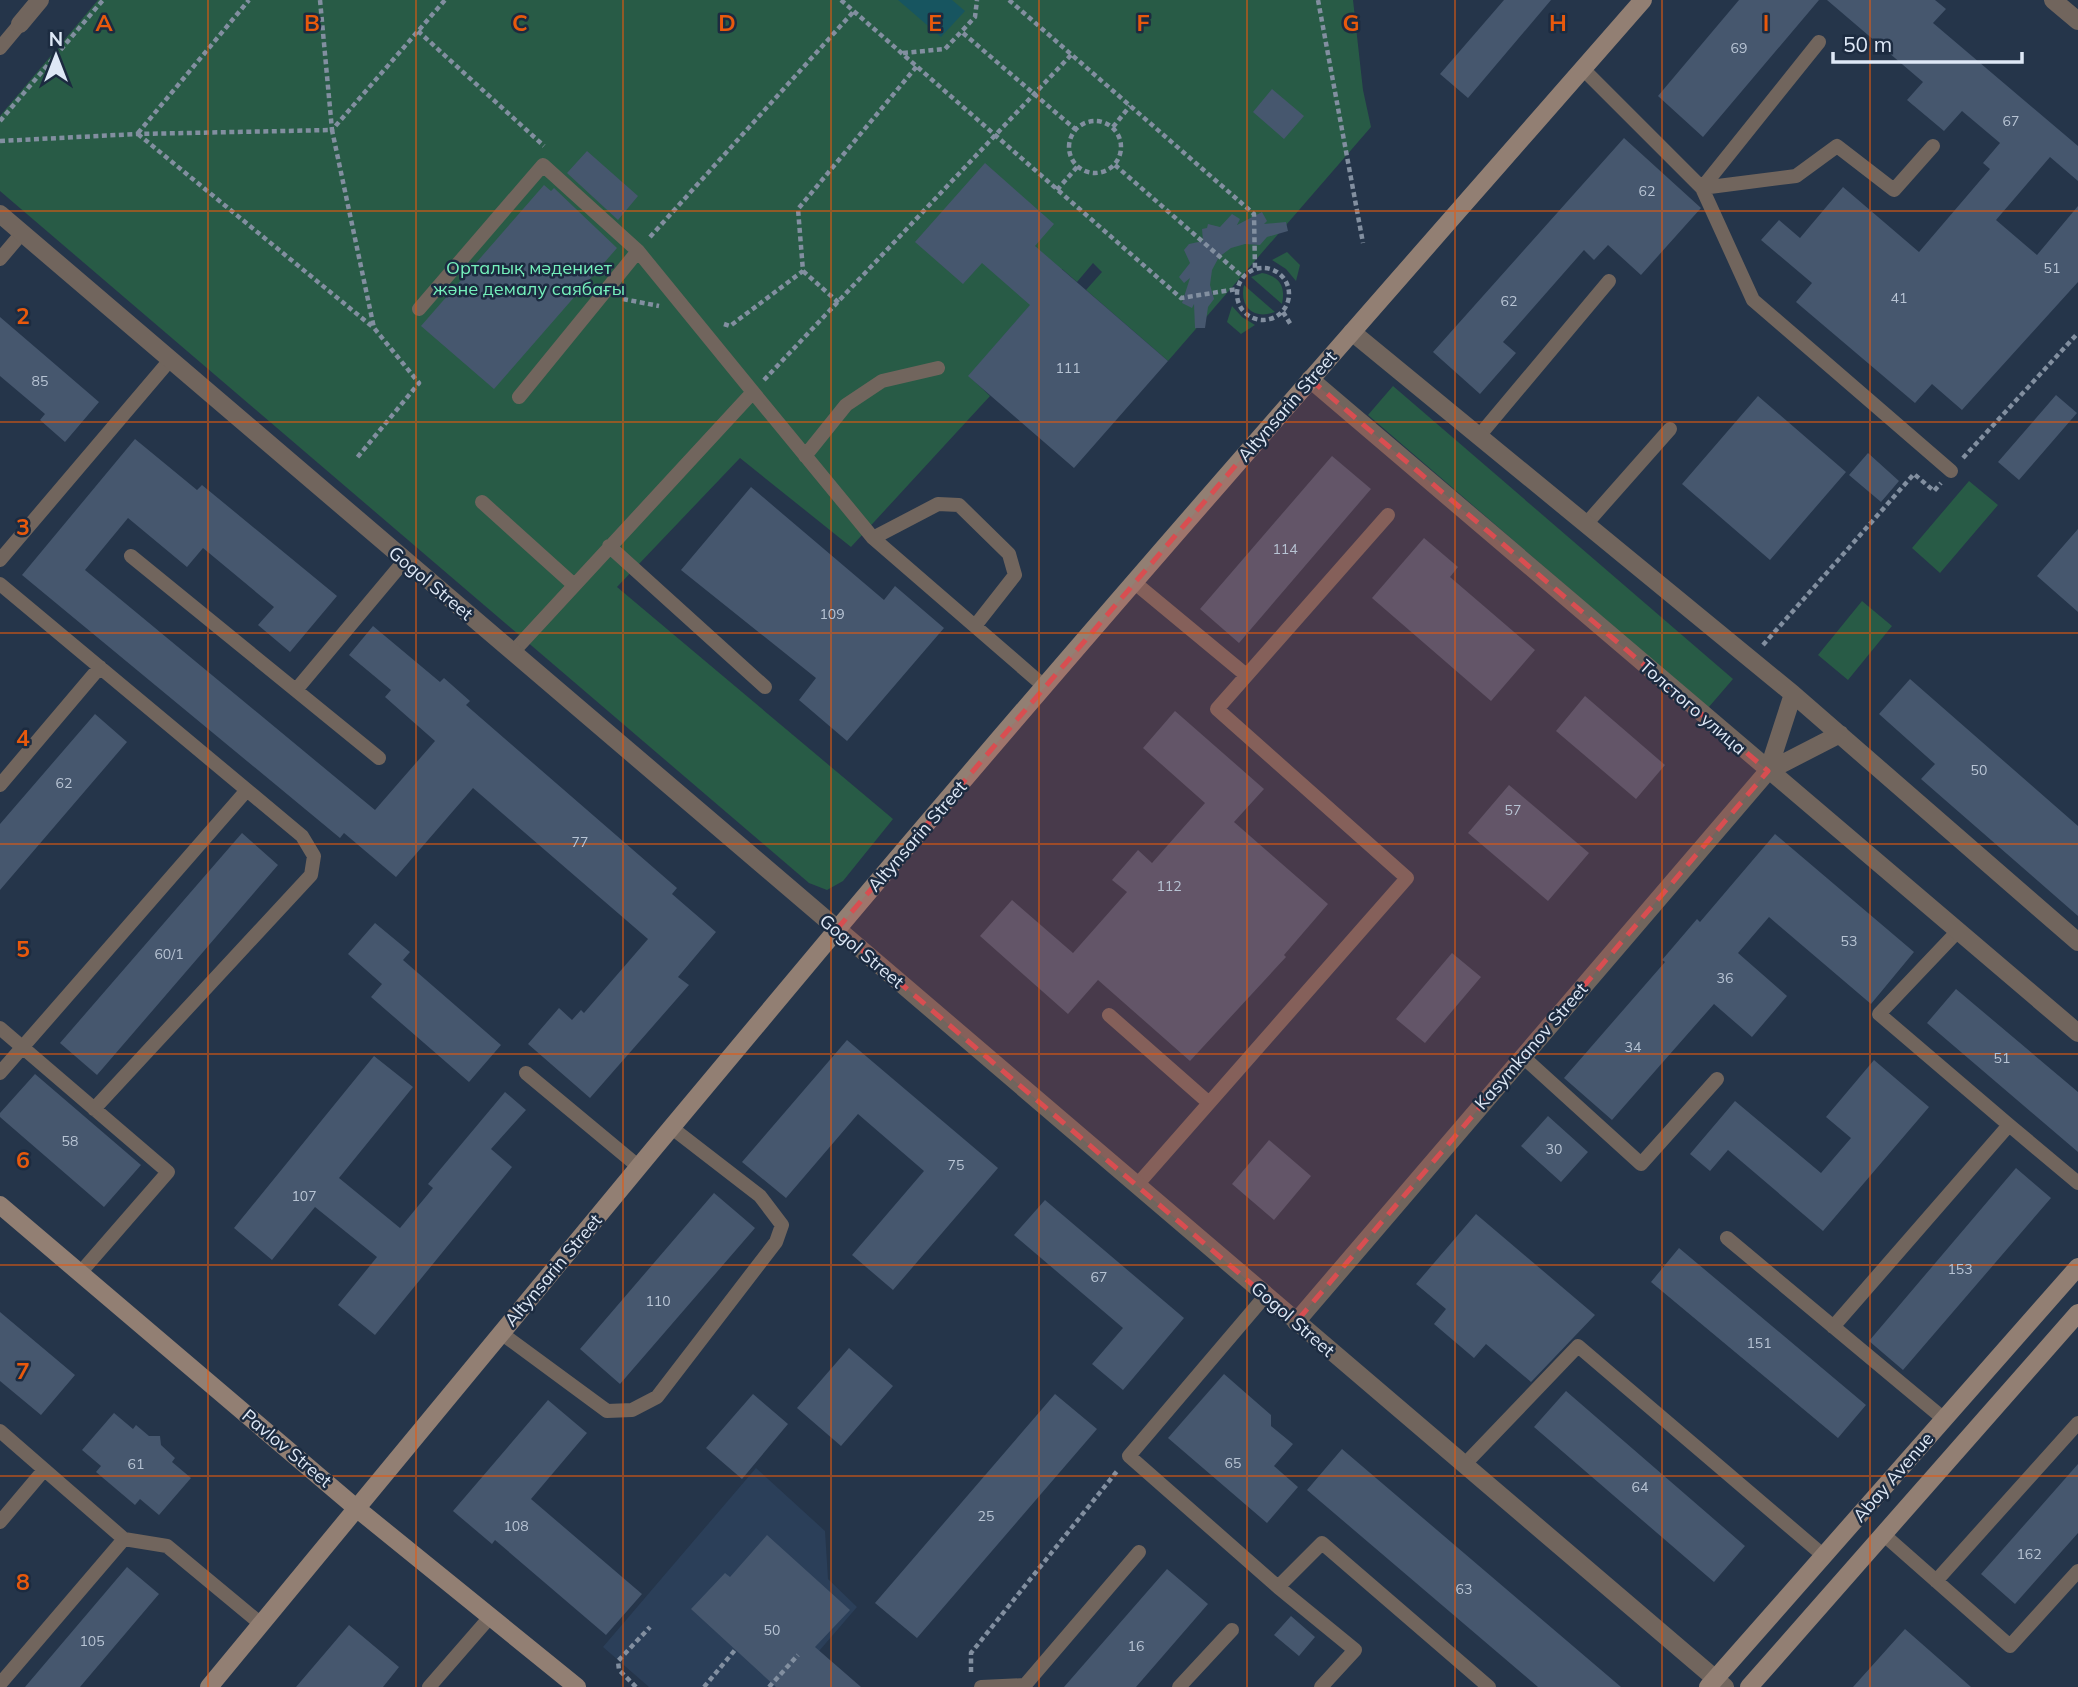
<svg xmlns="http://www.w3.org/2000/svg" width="2078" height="1687" viewBox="0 0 2078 1687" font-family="Mulish,sans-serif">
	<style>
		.built { fill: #2b3f59 }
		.green { fill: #285b46 }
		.water { fill: #175560 }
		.building { fill: #46576e }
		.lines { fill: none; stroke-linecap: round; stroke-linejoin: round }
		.path { stroke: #828fa0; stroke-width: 4.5; stroke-dasharray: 5 3.5; stroke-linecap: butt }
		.lane { stroke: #71655d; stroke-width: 14 }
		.street { stroke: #71655d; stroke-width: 18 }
		.secondary { stroke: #927f73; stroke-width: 18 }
		.marked { fill: #d84e51; fill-opacity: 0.2; stroke: #d84e51; stroke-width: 5; stroke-dasharray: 14 9; stroke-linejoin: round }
		.grid { fill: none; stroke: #e8590c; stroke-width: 2; stroke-opacity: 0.55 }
		.labels { text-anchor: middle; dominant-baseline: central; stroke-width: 5; stroke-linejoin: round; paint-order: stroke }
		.number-label { font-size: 14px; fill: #b8c4d4 }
		.park-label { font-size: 18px; fill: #75f0bc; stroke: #1c2b40 }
		.street-label { font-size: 18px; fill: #dee8f6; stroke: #1c2b40 }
		.grid-label { font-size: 23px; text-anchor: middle; font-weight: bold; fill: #e8590c; stroke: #1c2b40; stroke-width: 5; stroke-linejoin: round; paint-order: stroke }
	</style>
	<rect width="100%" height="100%" fill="#25354a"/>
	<path class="built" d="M756,1468l69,63 3,48 29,28 -69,80h-139l-46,-40z"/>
	<path class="green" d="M98,0h1255l10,90 8,37 -203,234 -82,-71 16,-18 -9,-9 -16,19 -15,-13 -93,107 21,20 -139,151 -111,-89 -123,129 276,232 -50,62 -16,9 -18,-7 -809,-692v-75z
		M1287,252l13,13 -4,16 -10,-12 -14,-9z
		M1262,273c17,3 24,13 20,31l-31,-27z
		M1244,285l31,27c-21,8 -36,-5 -31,-27z
		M1232,306l10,11 13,8 -14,9 -14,-12z
		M1393,386l340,293 -25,29 -340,-293z
		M1969,481l29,24 -58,68 -28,-25z
		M1862,601l30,25 -44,54 -30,-25z"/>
	<path class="water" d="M898,0h54l13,11 -24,26z"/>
	<path class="building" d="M1504,0h47l-83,98 -28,-24z
		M1739,0h80l-116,137 -45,-41z
		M1827,0h108l11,9 -13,14 145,123v35l-28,-24 -54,63 41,35 41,-49v76l-116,128 -30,-26 -17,19 -119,-101 16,-19 -51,-43 18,-20 21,18 43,-51 76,65 71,-83 -7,-6 17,-20 -38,-32 -18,20 -37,-31 16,-18z
		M1272,89l32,27 -20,23 -31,-27z
		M1624,138l77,70 -60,67 -33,-30 -14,15 -10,-10 -81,92 13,11 -36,41 -47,-42z
		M587,151l51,45 -20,24 -51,-47z
		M985,163l69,61 -19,22 133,115 -94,107 -106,-92 62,-71 -48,-42 -19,21 -48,-42z
		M544,185l7,6 3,-3 63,60 -123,141 -73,-63z
		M1262,212l5,9 -3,3 22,-2 2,9 -21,6 -7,8 -15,-1 -14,4 -12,9 -7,13 -2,15 4,14 -6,8 -3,21h-10l-1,-24 -2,4 -10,-5 8,-25 -6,5 -5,-6 11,-14 -6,-13 5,-6 14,-3 -1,-12 5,-1 1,-4 12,3 12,-13 8,5 -3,6z
		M0,317l99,85 -34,40 -25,-22 5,-6 -45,-38z
		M2056,395l21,18 -58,67 -21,-18z
		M1758,396l88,76 -76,88 -88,-76z
		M135,439l62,51 5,-5 135,111 -47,56 -32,-27 16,-18 -71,-59 -16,19 -59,-49 -43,52 290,240 60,-69 -50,-44 6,-7 -42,-35 24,-29 67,56 4,-4 26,23 -4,4 211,183 -5,6 44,38 -38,45 11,8 -99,113 -62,-54 31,-36 13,12 9,-10 3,3 64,-74 -175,-151 -77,89 -52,-44 -4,5 -318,-263z
		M1868,453l31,28 -18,21 -32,-27z
		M1332,456l39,33 -132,154 -39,-34z
		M751,487l133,113 11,-14 49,42 -97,113 -48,-41 17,-22 -135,-108z
		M2078,529v83l-41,-36z
		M1424,538l34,29 -8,10 85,73 -44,51 -119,-103z
		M1910,679l168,147v90l-157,-137 14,-15 -56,-50z
		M1585,696l80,69 -29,34 -80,-68z
		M1175,711l89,78 -30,33 94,82 -44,51 2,2 -96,104 -92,-81 -30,34 -88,-78 32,-36 61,53 54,-61 -15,-12 26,-30 14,13 53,-60 -62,-55z
		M95,714l32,28 -127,148v-66z
		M1509,785l80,68 -41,48 -80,-68z
		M242,833l36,32 -181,210 -37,-32z
		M1775,834l139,118 -43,52 -102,-87 -31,36 49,43 -35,41 -38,-33 -102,116 -48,-42 101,-116 -3,-2 35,-41 3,3z
		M375,923l35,29 -7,8 98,85 -32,37 -98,-85 11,-13 -34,-30z
		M1452,953l29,24 -56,66 -29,-24z
		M1956,989l122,103v60l-151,-129z
		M847,1040l151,128 -105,122 -41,-35 72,-84 -66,-57 -72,84 -44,-36z
		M374,1056l39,31 -74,91 61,50 33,-40 -5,-4 77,-92 21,18 -35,39 21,18 -137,168 -37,-30 39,-48 -62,-50 -43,53 -38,-32z
		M1874,1060l55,47 -106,124 -95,-81 -18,21 -20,-17 45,-53 86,72 30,-35 -25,-21z
		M35,1074l106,91 -37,42 -104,-90v-4z
		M1548,1116l40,36 -27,30 -40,-36z
		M1269,1140l42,36 -37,44 -42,-36z
		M2016,1168l35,30 -148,172 -34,-29z
		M714,1193l41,35 -135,156 -40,-35z
		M1045,1200l139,118 -61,72 -31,-26 31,-36 -109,-93z
		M1476,1214l119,101 -64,67 -45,-38 -12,14 -40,-34 12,-15 -30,-25z
		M1679,1248l187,157 -28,33 -187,-156z
		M0,1312l75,63 -34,40 -41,-34z
		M849,1348l44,38 -52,60 -44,-38z
		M1224,1374l47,41v11l22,18 -19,22 24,21 -31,36 -99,-85z
		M1566,1391l179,155 -31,36 -180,-155z
		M753,1394l35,30 -46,55 -36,-31z
		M1055,1394l42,35 -180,209 -42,-35z
		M548,1400l39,33 -56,66 111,95 -36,41 -111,-95 -3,4 -39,-33z
		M114,1413l19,16 3,-4 13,11h11l1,9 14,13 -3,4 19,16 -32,37 -19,-16 -5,6 -39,-33 5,-6 -19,-16z
		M1342,1449l279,238h-83l-231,-197z
		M2078,1464v69l-63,71 -34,-30z
		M767,1535l83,75 -35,37 46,40h-85l-85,-78 34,-36 5,4z
		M127,1567l32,27 -79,93h-55z
		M1167,1569l41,35 -72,83h-72z
		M1291,1616l24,21 -16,19 -25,-21z
		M349,1625l50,42 -16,20h-87z
		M1905,1629l66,58h-118z"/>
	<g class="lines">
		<path class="path" d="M320,0l12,130 113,-130
			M841,0l340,298 56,-9
			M1009,0l245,214 1,55
			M1318,0l45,243
			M418,31l126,115
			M963,33l112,96
			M903,53l42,-4 30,-32 2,-17
			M1069 147a26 26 0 1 1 52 0a26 26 0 1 1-52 0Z
			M0,121l103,-121
			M1113,127l17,-21
			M138,133l111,-133
			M138,134l236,194
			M0,141l137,-7 195,-4 42,198 45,55 -63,76
			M1115,165l128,112
			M1057,190l20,-23
			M650,237l204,-226
			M1237 294a26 26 0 1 1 52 0a26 26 0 1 1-52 0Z
			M803,271l36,32
			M623,299l36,7
			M1283,312l8,13
			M724,324l6,2 73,-55 -5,-62 119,-143
			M764,380l307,-325
			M1963,458l115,-125
			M1763,645l151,-171 20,17 7,-8
			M971,1672v-19l147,-183
			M636,1687l-17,-17 -1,-9 32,-34
			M704,1687l31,-37
			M769,1687l29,-32"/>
		<path class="lane" d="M0,48l20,-24
			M1583,69l119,119 51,112 198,171
			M1702,188l94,-12 41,-30 57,44 39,-44
			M1702,188l117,-146
			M0,259l22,-26
			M419,309l124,-144 95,86 115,141 -240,260
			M753,392l120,146 172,149
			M519,397l119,-146
			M1479,436l130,-155
			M805,456l41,-51 36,-24 56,-13
			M482,502l92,83
			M1586,524l84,-95
			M873,538l65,-34 21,1 50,49 6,21 -40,51
			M609,546l156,141
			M131,556l248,202
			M0,560l170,-200
			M1135,583l111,92
			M0,584l302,252 12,20 -3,19 -217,234
			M296,690l109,-130
			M0,785l100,-118
			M1957,932l-78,82 130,111
			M1109,1015l100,88
			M0,1028l168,144 -88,101
			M1522,1056l119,108 76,-85
			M0,1073l247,-283
			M526,1073l113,94
			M1137,1185l270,-307 -190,-169 171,-194
			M1727,1238l217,181
			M1266,1295l-137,161 149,131 44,-44 167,144
			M1833,1327l176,-202 69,58
			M501,1333l106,78 25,-1 25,-13 119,-155 6,-17 -22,-29 -88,-68
			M0,1431l124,108 43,7 94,78
			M1464,1465l114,-119 246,210
			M0,1522l44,-52
			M1883,1534l127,112 68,-75
			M1936,1581l142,-158
			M1278,1587l77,63 -34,37
			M0,1684l124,-145
			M429,1687l61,-70
			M981,1687l44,-2 114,-133
			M1179,1687l53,-57"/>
		<path class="street" d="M2053,0l25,21
			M20,24l20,-24
			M0,214l1725,1473
			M1352,332l441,362 285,248
			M1310,379l768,654
			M1768,771l25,-77
			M1296,1322l472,-551 72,-37"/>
		<path class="secondary" d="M0,1205l355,302 222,180
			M209,1687c207,-252 415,-504 625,-754 265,-315 538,-623 809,-933
			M1708,1687l370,-420
			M1749,1687l329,-374"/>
	</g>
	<path class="marked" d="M1310,379l458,392 -472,551 -459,-393z"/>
	<path class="grid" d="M208,0v1687M416,0v1687M623,0v1687M831,0v1687M1039,0v1687M1247,0v1687M1455,0v1687M1662,0v1687M1870,0v1687M0,211h2078M0,422h2078M0,633h2078M0,844h2078M0,1054h2078M0,1265h2078M0,1476h2078"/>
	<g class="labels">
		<g class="number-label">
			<text x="1739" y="48">69</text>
			<text x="2011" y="121">67</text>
			<text x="1647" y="191">62</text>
			<text x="2052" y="268">51</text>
			<text x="1899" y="298">41</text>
			<text x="1509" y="301">62</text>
			<text x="1068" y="368">111</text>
			<text x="40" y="381">85</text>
			<text x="1285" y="549">114</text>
			<text x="832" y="614">109</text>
			<text x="1979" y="770">50</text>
			<text x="64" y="783">62</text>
			<text x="1513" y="810">57</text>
			<text x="580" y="842">77</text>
			<text x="1169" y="886">112</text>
			<text x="1849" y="941">53</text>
			<text x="169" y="954">60/1</text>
			<text x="1725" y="978">36</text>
			<text x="1633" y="1047">34</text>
			<text x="2002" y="1058">51</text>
			<text x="70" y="1141">58</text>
			<text x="1554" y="1149">30</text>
			<text x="956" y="1165">75</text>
			<text x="304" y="1196">107</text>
			<text x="1960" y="1269">153</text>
			<text x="1099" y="1277">67</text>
			<text x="658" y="1301">110</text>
			<text x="1759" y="1343">151</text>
			<text x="1233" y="1463">65</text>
			<text x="136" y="1464">61</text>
			<text x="1640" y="1487">64</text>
			<text x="986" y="1516">25</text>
			<text x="516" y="1526">108</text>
			<text x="2029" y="1554">162</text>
			<text x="1464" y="1589">63</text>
			<text x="772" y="1630">50</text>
			<text x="92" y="1641">105</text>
			<text x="1136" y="1646">16</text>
		</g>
		<g class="park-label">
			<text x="529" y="267">Орталық мәдениет<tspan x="529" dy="21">және демалу саябағы</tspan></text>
		</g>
		<g class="street-label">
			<text transform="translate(1287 406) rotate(-49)">Altynsarin Street</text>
			<text transform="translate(431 583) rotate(40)">Gogol Street</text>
			<text transform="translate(1693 707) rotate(41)">Толстого улица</text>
			<text transform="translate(917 836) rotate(-49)">Altynsarin Street</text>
			<text transform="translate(862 951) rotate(40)">Gogol Street</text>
			<text transform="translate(1531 1046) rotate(-49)">Kasymkanov Street</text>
			<text transform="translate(553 1270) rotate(-50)">Altynsarin Street</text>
			<text transform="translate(1293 1319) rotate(41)">Gogol Street</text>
			<text transform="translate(287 1448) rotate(40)">Pavlov Street</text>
			<text transform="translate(1893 1477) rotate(-49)">Abay Avenue</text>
		</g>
	</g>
	<g class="grid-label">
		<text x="104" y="31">A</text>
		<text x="312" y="31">B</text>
		<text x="520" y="31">C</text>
		<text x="727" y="31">D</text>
		<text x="935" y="31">E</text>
		<text x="1143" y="31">F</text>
		<text x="1351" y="31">G</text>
		<text x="1558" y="31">H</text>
		<text x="1766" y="31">I</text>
		<text x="23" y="324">2</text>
		<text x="23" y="535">3</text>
		<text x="23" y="746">4</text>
		<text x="23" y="957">5</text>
		<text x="23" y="1168">6</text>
		<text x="23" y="1379">7</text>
		<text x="23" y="1590">8</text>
	</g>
	<g transform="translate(56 56)" stroke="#1c2b40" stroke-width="5" paint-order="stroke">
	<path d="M0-5L12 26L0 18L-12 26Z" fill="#dee8f6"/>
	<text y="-10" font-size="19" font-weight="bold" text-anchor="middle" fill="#dee8f6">N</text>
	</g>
	<path d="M1833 52v10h189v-10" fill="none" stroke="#dee8f6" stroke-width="3.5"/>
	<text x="1843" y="52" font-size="21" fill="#dee8f6" stroke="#1c2b40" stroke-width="5" paint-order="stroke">50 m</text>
</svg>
